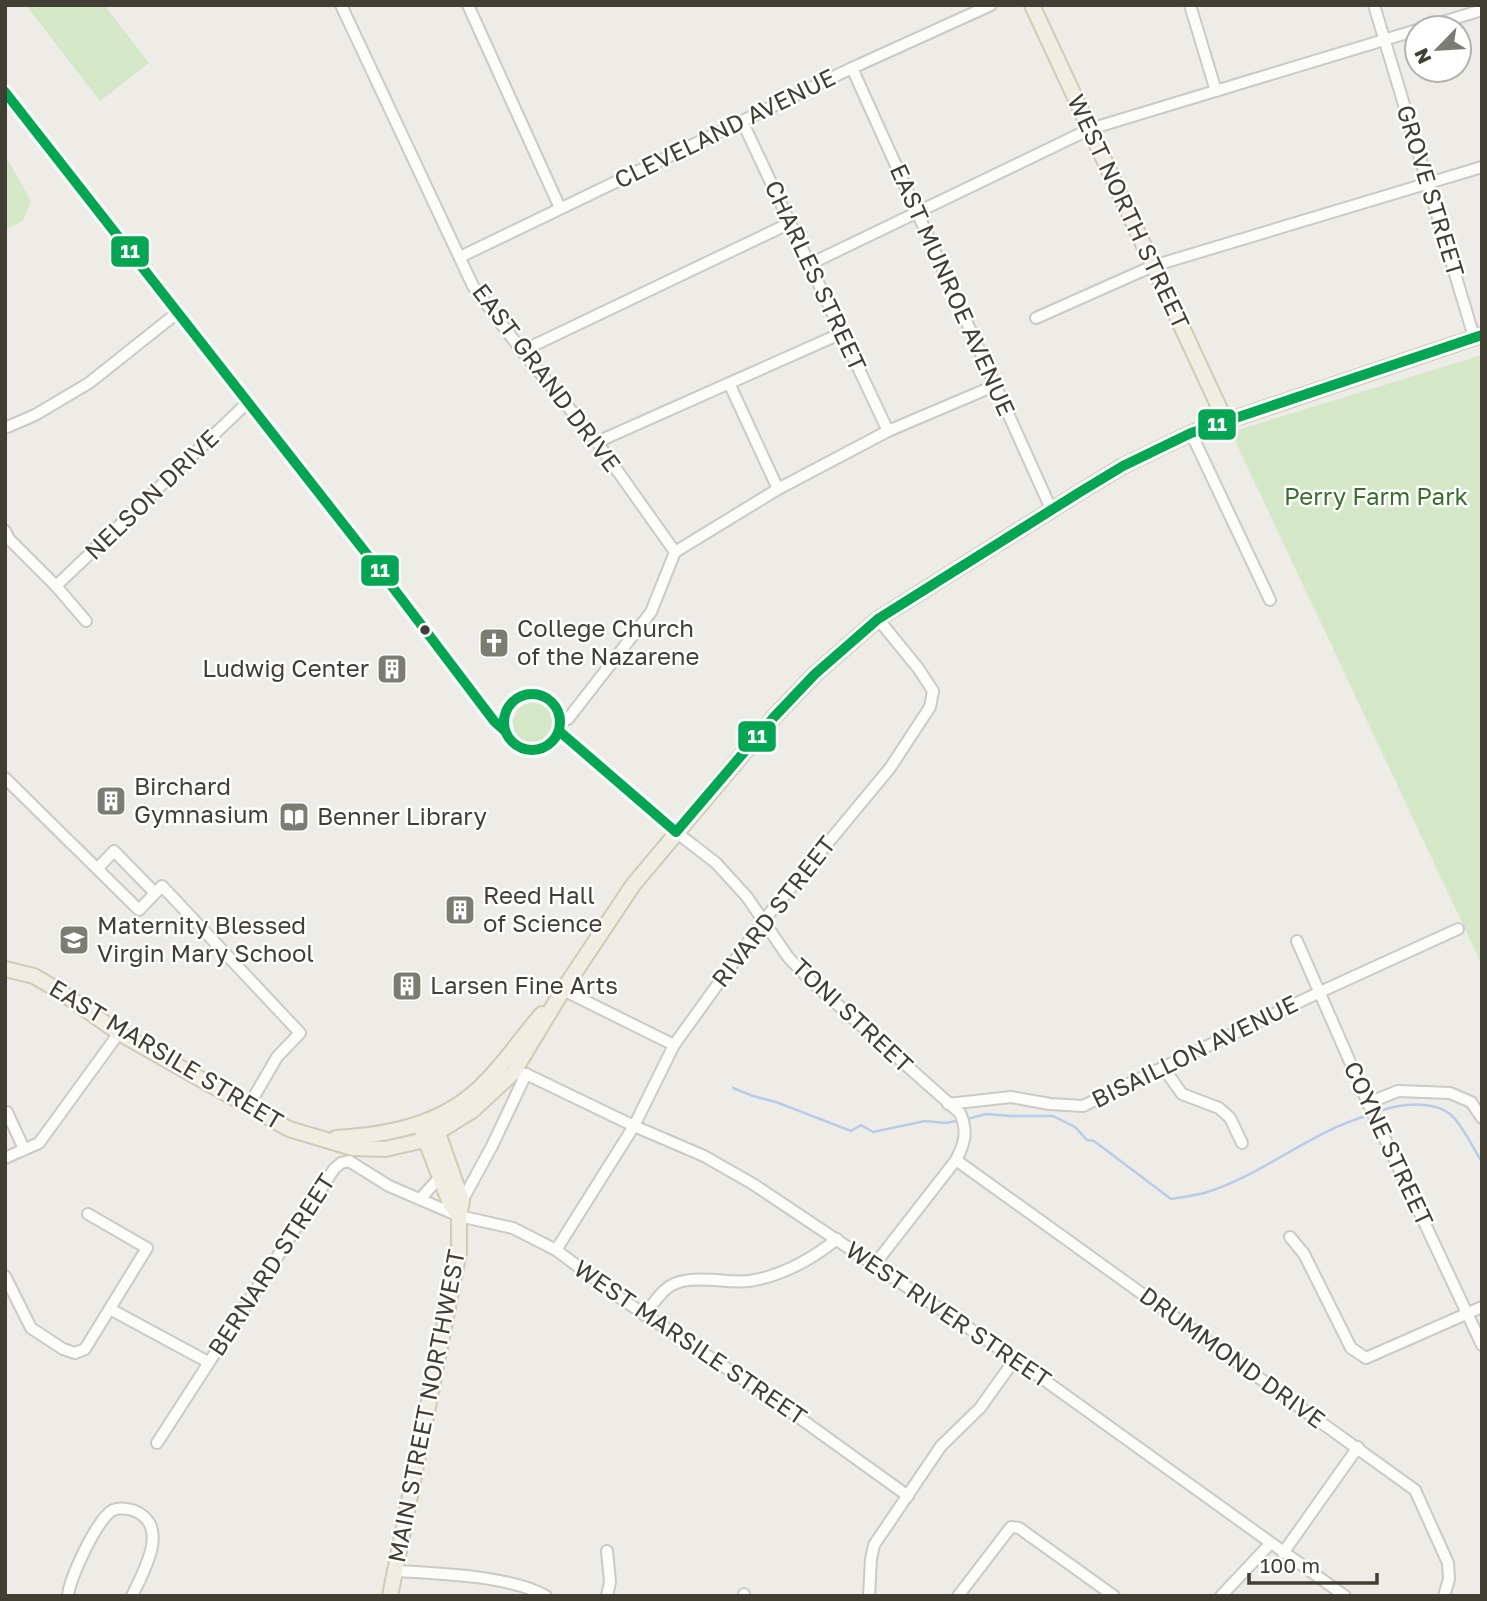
<svg xmlns="http://www.w3.org/2000/svg" width="1487" height="1601" font-family="'Golos Text',sans-serif">
<style>
.green{fill:#d4e7c7}
.lines{fill:none;stroke-linecap:round;stroke-linejoin:round}
.stream{stroke:#b8ccea;stroke-width:2.5}
.minor-casing{stroke:#cbcac4;stroke-width:14}
.major-casing{stroke:#ceccb4;stroke-width:18}
.minor{stroke:#fcfcfb;stroke-width:10}
.major{stroke:#f0eee2;stroke-width:14}
.bus-1-casing{stroke:#fff;stroke-width:16}
.bus-1{stroke:#00a651;stroke-width:10}
.bus-dot{fill:#413f33;stroke:#fff;stroke-width:2.5}
.labels{text-anchor:middle;stroke-width:5;stroke-linejoin:round;paint-order:stroke}
.street-label{font-size:24px;fill:#413f33;stroke:#fff}
.park-label{font-size:24px;fill:#376f2b;stroke:#fff}
.poi-label{font-size:24px;fill:#413f33;stroke:#fff;text-anchor:start}
.line-badge{stroke:#fff;stroke-width:2.5}
.badge-label{font-size:19px;text-anchor:middle;font-weight:bold;fill:#fff}
</style>
<rect width="100%" height="100%" fill="#edece6"/>
<g class="green">
<path d="M26 5H104L149 63 100 101Z"/>
<path d="M5 155 31 201 23 221 5 229Z"/>
<path d="M1482 355V965L1231 432Z"/>
<circle cx="533" cy="723" r="20"/>
</g>
<g class="lines">
<g class="stream">
<path d="M733 1088 753 1096 776 1102 851 1131 861 1125 873 1132 925 1121 946 1123 961 1120"/>
<path d="M1377 1112C1399 1104 1438 1098 1455 1119 1466 1132 1473 1148 1482 1162"/>
<path d="M967 1119 986 1114 1011 1116H1053L1075 1127 1087 1140 1094 1141 1171 1199C1182 1197 1193 1196 1204 1193 1262 1176 1308 1133 1366 1116"/>
</g>
<g class="minor-casing">
<g id="minor">
<path d="M341 5 473 286 522 351 597 442 675 552"/>
<path d="M468 5 560 208"/>
<path d="M1190 5 1216 91"/>
<path d="M1374 5 1474 337"/>
<path d="M1423 28 1482 10"/>
<path d="M852 68 1052 511"/>
<path d="M5 92 391 585 494 721 504 730"/>
<path d="M742 121 888 431"/>
<path d="M460 257 852 68 991 5"/>
<path d="M810 264 1090 129 1417 30"/>
<path d="M1036 318 1153 266 1482 167"/>
<path d="M522 351 790 223"/>
<path d="M729 383 778 489"/>
<path d="M5 428 35 415 89 383 177 313"/>
<path d="M1191 433 1270 600"/>
<path d="M597 442 842 333"/>
<path d="M5 531 9 539 56 586 86 621"/>
<path d="M56 586 247 403"/>
<circle cx="532" cy="722" r="28"/>
<path d="M561 720 568 719 651 612 675 552 778 489 888 431 994 386"/>
<path d="M559 731 676 832 716 863 747 897 788 957 811 981 960 1113C968 1131 965 1143 956 1160L875 1264"/>
<path d="M5 778 139 910 162 886 300 1033 277 1057 248 1107"/>
<path d="M98 868 114 851 155 893"/>
<path d="M1297 941 1368 1103 1482 1345"/>
<path d="M563 990 674 1045"/>
<path d="M1163 1067 1182 1094 1219 1108 1230 1118 1242 1143"/>
<path d="M513 1073 526 1074 634 1126 704 1156 753 1184 1015 1359 1345 1596"/>
<path d="M1368 1103 1398 1091 1450 1093 1471 1102 1482 1118"/>
<path d="M948 1104 1011 1097 1050 1104 1083 1106 1320 992 1458 929"/>
<path d="M7 1112 24 1149"/>
<path d="M5 1158 39 1143 119 1033"/>
<path d="M956 1160 1415 1490 1448 1563 1449 1579 1444 1596"/>
<path d="M420 1199 439 1178"/>
<path d="M462 1201 492 1146 526 1074"/>
<path d="M1290 1237 1304 1254 1351 1348 1366 1358 1482 1307"/>
<path d="M556 1250 634 1126 674 1045 764 920 890 768 930 707 933 691 918 668 878 619"/>
<path d="M5 1276 31 1328 63 1349 75 1353 85 1349 147 1248 88 1214"/>
<path d="M110 1309 208 1362"/>
<path d="M644 1315C651 1307 657 1297 665 1290 684 1271 725 1284 749 1281 782 1276 812 1259 837 1239"/>
<path d="M157 1443 334 1169 341 1163 349 1161 389 1186 459 1216 513 1228 556 1250 623 1300 776 1401 908 1496"/>
<path d="M1283 1553 1358 1447"/>
<path d="M395 1571C436 1573 512 1576 546 1596"/>
<path d="M68 1596C69 1579 98 1517 113 1510 120 1507 133 1509 139 1513 169 1530 142 1574 132 1596"/>
<path d="M607 1596 610 1582 607 1551"/>
<path d="M744 1596V1594"/>
<path d="M869 1596 871 1559 874 1545 941 1446 980 1408 1015 1359"/>
<path d="M958 1596 1011 1527 1019 1528 1114 1596"/>
<path d="M1221 1596 1270 1544"/>
</g>
</g>
<g class="major-casing">
<g id="major">
<path d="M1032 5 1225 420"/>
<path d="M5 969 34 976 61 992 119 1033 289 1129 353 1148 385 1149 425 1140 473 1110 513 1073 563 990 633 885 774 717 815 674 878 619 1080 492 1123 466 1191 433 1482 335"/>
<path d="M422 1131 450 1203 459 1216"/>
<path d="M336 1138C386 1135 437 1126 476 1091 501 1069 520 1039 542 1014"/>
<path d="M390 1596 459 1252V1216L462 1201 433 1119"/>
</g>
</g>
<use href="#minor" class="minor"/>
<use href="#major" class="major"/>
<g class="bus-1-casing">
<g id="bus-1">
<path d="M5 92 391 585 494 721 504 730"/>
<circle cx="532" cy="722" r="28"/>
<path d="M559 731 676 832 774 717 815 674 878 619 1080 492 1123 466 1191 433 1482 335"/>
</g>
</g>
<use href="#bus-1" class="bus-1"/>
</g>
<defs>
<g id="church-square" transform="scale(1.575)"><rect x="-9" y="-9" width="18" height="18" rx="4" fill="#7d7c72" stroke="#fff"/><path d="M-1.2-6h2.4v3.5h3.3v2.4h-3.3V6h-2.4V-.1h-3.3v-2.4h3.3Z" fill="#fff"/></g>
<g id="building-square" transform="scale(1.575)"><rect x="-9" y="-9" width="18" height="18" rx="4" fill="#7d7c72" stroke="#fff"/><path d="M-4-6H4V6H1V3H-1V6H-4ZM-2.5-4.3h1.7v1.8h-1.7ZM.8-4.3h1.7v1.8H.8ZM-2.5-1h1.7V.8h-1.7ZM.8-1h1.7V.8H.8Z" fill="#fff"/></g>
<g id="library-square" transform="scale(1.575)"><rect x="-9" y="-9" width="18" height="18" rx="4" fill="#7d7c72" stroke="#fff"/><path d="M-6-4Q-3-5.5-.7-3.5V5Q-3 3-6 4ZM6-4Q3-5.5 .7-3.5V5Q3 3 6 4Z" fill="#fff"/></g>
<g id="school-square" transform="scale(1.575)"><rect x="-9" y="-9" width="18" height="18" rx="4" fill="#7d7c72" stroke="#fff"/><path d="M0-5L7-2L0 1L-7-2ZM-4 1L0 2.5L4 1V4Q0 6-4 4Z" fill="#fff"/></g>
</defs>
<g fill-rule="evenodd">
<use href="#church-square" x="494" y="643"/>
<use href="#building-square" x="392" y="669"/>
<use href="#building-square" x="111" y="801"/>
<use href="#library-square" x="294" y="817"/>
<use href="#building-square" x="460" y="910"/>
<use href="#school-square" x="74" y="940"/>
<use href="#building-square" x="407" y="986"/>
</g>
<circle class="bus-dot" cx="425" cy="630" r="6"/>
<g class="labels">
<g class="street-label">
<text transform="translate(725 129) rotate(-26)" y="8">CLEVELAND AVENUE</text>
<text transform="translate(1430 191) rotate(73)" y="8">GROVE STREET</text>
<text transform="translate(1128 212) rotate(65)" y="8">WEST NORTH STREET</text>
<text transform="translate(815 276) rotate(65)" y="8">CHARLES STREET</text>
<text transform="translate(952 290) rotate(66)" y="8">EAST MUNROE AVENUE</text>
<text transform="translate(546 378) rotate(53)" y="8">EAST GRAND DRIVE</text>
<text transform="translate(152 495) rotate(-44)" y="8">NELSON DRIVE</text>
<text transform="translate(774 912) rotate(-52)" y="8">RIVARD STREET</text>
<text transform="translate(852 1016) rotate(43)" y="8">TONI STREET</text>
<text transform="translate(1195 1052) rotate(-26)" y="8">BISAILLON AVENUE</text>
<text transform="translate(166 1055) rotate(31)" y="8">EAST MARSILE STREET</text>
<text transform="translate(1388 1144) rotate(65)" y="8">COYNE STREET</text>
<text transform="translate(272 1265) rotate(-57)" y="8">BERNARD STREET</text>
<text transform="translate(948 1315) rotate(34)" y="8">WEST RIVER STREET</text>
<text transform="translate(690 1343) rotate(34)" y="8">WEST MARSILE STREET</text>
<text transform="translate(1232 1358) rotate(36)" y="8">DRUMMOND DRIVE</text>
<text transform="translate(427 1406) rotate(-79)" y="8">MAIN STREET NORTHWEST</text>
</g>
<g class="park-label">
<text x="1376" y="505">Perry Farm Park</text>
</g>
<g class="poi-label">
<text x="517" y="637">College Church<tspan x="517" dy="28">of the Nazarene</tspan></text>
<text x="369" y="677" text-anchor="end">Ludwig Center</text>
<text x="134" y="795">Birchard<tspan x="134" dy="28">Gymnasium</tspan></text>
<text x="317" y="825">Benner Library</text>
<text x="483" y="904">Reed Hall<tspan x="483" dy="28">of Science</tspan></text>
<text x="97" y="934">Maternity Blessed<tspan x="97" dy="28">Virgin Mary School</tspan></text>
<text x="430" y="994">Larsen Fine Arts</text>
</g>
</g>
<g class="line-badge">
<rect x="110" y="235" width="40" height="33" rx="7" fill="#00a651"/>
<rect x="1197" y="408" width="40" height="33" rx="7" fill="#00a651"/>
<rect x="360" y="554" width="40" height="33" rx="7" fill="#00a651"/>
<rect x="737" y="720" width="40" height="33" rx="7" fill="#00a651"/>
</g>
<g class="badge-label">
<text x="130" y="258">11</text>
<text x="1217" y="431">11</text>
<text x="380" y="577">11</text>
<text x="757" y="743">11</text>
</g>
<rect width="1487" height="1601" fill="none" stroke="#413f33" stroke-width="14"/>
<g transform="translate(1438 49) rotate(245)"><circle r="33" fill="#ffffff" stroke="#b3b2ad" stroke-width="2"/>
<path d="M0-5L12 26L0 18L-12 26Z" fill="#7d7c72"/>
<text y="-10" font-size="19" font-weight="bold" text-anchor="middle" fill="#413f33">N</text>
</g>
<path d="M1249 1573v10h128v-10" fill="none" stroke="#413f33" stroke-width="3.5"/>
<text x="1260" y="1573" font-size="21" fill="#413f33" stroke="#ffffff" stroke-width="5" paint-order="stroke">100 m</text>
</svg>
